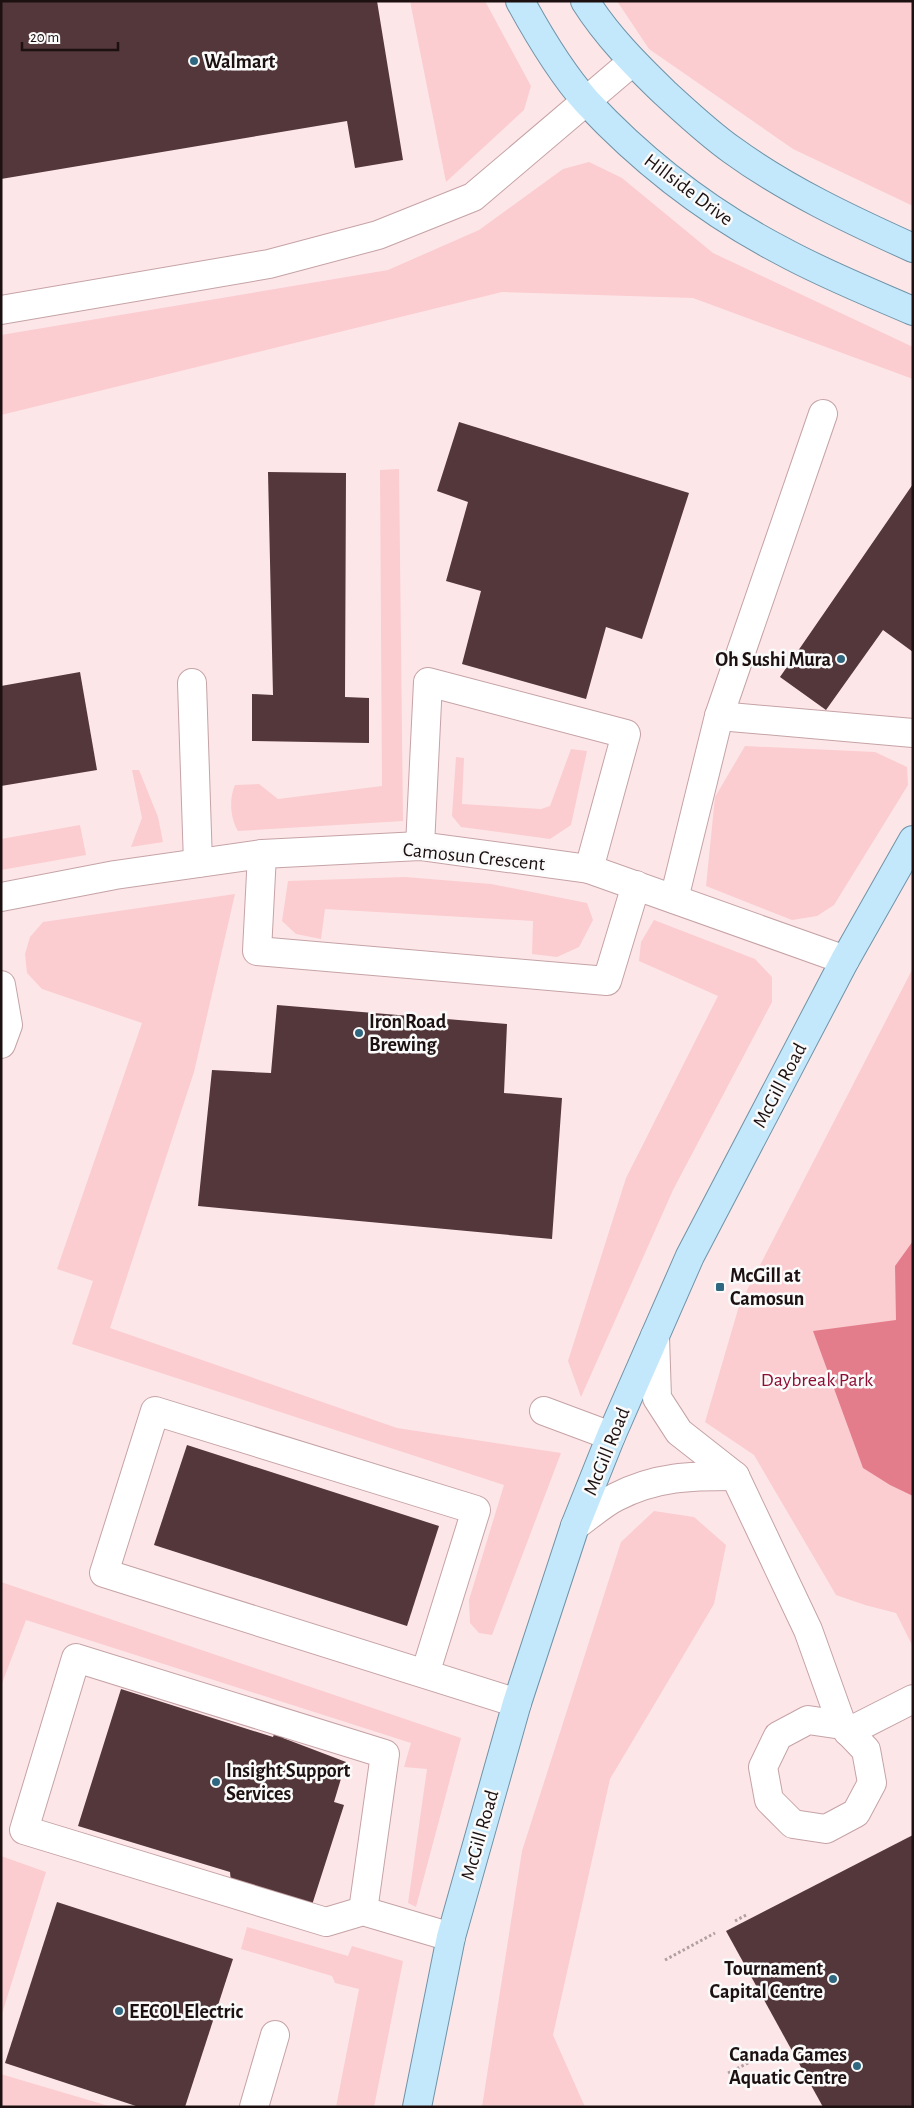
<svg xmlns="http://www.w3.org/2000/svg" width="914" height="2108" font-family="'Alegreya Sans',sans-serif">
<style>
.green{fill:#fbcdd0}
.water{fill:#e47d8b}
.building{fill:#53373a}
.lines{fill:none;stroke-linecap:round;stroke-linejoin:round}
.minor-casing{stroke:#c5a3a6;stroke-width:30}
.major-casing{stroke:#6f93a7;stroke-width:30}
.path{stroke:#b29fa1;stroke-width:3;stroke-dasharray:2.5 2.5;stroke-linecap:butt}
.minor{stroke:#fff;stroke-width:28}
.major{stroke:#c3e8fb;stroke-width:28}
.poi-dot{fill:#2f6781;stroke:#fafafa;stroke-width:2}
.labels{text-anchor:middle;stroke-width:5;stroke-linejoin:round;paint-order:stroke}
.poi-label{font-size:20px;font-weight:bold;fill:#1c1011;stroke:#fafafa;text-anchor:start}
.street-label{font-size:20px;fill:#1c1011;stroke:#fafafa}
.park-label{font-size:20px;fill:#8c0e33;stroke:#fafafa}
</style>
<rect width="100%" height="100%" fill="#fde6e8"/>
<g class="green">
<path d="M410 1H485L531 86 524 110 446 182Z"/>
<path d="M617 1H913V206L793 149 649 49Z"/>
<path d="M589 162 622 178 713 253 913 347V379L693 298 502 292 1 415V335L388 270 479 230 563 169Z"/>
<path d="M399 469 403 821 238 831C230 818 229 798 235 785L259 784 278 799 382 786 380 470Z"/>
<path d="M745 746 875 752 907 767 908 785 834 905 817 916 792 920 706 886 715 797Z"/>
<path d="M571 749 587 751 571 825 550 839 461 827 452 816 456 757 464 758 462 804 541 809 550 806Z"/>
<path d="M132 770H139L158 817 163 842 131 847 142 818Z"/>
<path d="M80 825 86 855 1 870V839Z"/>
<path d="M405 877 491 884 587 903 593 920 579 947 557 957 532 954 533 921 325 909 321 939 296 934 282 921 288 881Z"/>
<path d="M235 894 194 1072 110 1328 397 1428 561 1453 492 1635 479 1633 470 1623 469 1600 504 1485 72 1344 93 1281 57 1269 142 1023 42 989 27 973 25 954 30 937 43 922Z"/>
<path d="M654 920 755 959 772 977V1002L673 1190 581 1397 568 1361 626 1178 718 996 639 961 641 942Z"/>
<path d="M913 968V1645H912L896 1613 865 1605 836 1595 754 1455 705 1422 739 1306Z"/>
<path d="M654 1511 694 1517 726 1545 714 1604 610 1779 553 2035 585 2107H482L522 1851 621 1542Z"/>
<path d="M1 1582 461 1738 416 1907 408 1903 427 1769 404 1767 411 1743 26 1620 1 1686Z"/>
<path d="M1 1856 46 1872 1 2017Z"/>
<path d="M247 1927 348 1956 352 1946 403 1961 374 2107H336L359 1989 335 1983 332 1976 241 1949Z"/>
<path d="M1 2074 4 2075 112 2107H1Z"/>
</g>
<path class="water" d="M913 1241V1496L890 1485 863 1468 813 1331 896 1320 895 1266Z"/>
<g class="building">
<path d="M1 1H377L403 160 355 168 347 121 1 179Z"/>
<path d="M459 422 689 493 642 639 606 627 586 699 462 664 481 591 446 581 468 502 437 491Z"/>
<path d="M268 472 346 473 345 697 369 698V743L252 741V694L273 695Z"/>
<path d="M913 484V652L883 630 826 710 780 677Z"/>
<path d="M80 672 97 770 1 786V686Z"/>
<path d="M277 1005 507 1024 504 1093 562 1098 552 1239 198 1206 212 1070 271 1073Z"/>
<path d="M187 1445 439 1526 407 1626 154 1545Z"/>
<path d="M121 1689 273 1737 276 1729 284 1732 283 1738 346 1762 334 1802 344 1805 312 1905 231 1882 230 1872 78 1826Z"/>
<path d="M913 1835V2107H823L726 1931Z"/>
<path d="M57 1902 233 1959 185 2107H139L5 2063Z"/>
</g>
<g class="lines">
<g class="minor-casing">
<g id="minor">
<path d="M1 310 269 264 378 235 473 197 632 62"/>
<path d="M192 683 198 863"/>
<path d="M719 716 913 733"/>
<path d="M420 846 428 682 626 734 589 869"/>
<path d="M262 854 257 951 607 981 636 885"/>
<path d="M1 897 115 875 262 854 420 846 589 869 845 960"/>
<path d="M674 899 719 716 823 414"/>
<path d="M1 985 8 1025 1 1044"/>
<path d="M655 1336 657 1398 679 1432 735 1476 808 1630 842 1725 866 1750 872 1783 856 1813 826 1829 793 1824 769 1800 763 1767 778 1736 808 1720 842 1725"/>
<path d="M544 1411 611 1436"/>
<path d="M575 1526C588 1517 602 1504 616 1497 657 1476 691 1476 735 1476"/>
<path d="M425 1674 476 1510 155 1411 104 1573 517 1703"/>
<path d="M848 1732 913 1699"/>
<path d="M363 1911 326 1922 24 1830 76 1658 385 1754 363 1911 451 1937"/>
<path d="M254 2107 275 2035"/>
</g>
</g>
<g class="major-casing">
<g id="major">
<path d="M520 1C538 34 562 74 587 102 643 162 709 213 782 251 824 274 869 292 913 311"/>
<path d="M585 1C607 36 636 65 665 93 687 113 708 133 732 150 787 190 851 220 913 248"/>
<path d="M417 2107 451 1937 517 1703 575 1526 611 1436 690 1256 845 960 913 840"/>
</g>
</g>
<g class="path">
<path d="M735 1921 748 1914"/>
<path d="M665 1960 715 1933"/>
<path d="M728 2073 776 2049"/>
</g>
<use href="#minor" class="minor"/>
<use href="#major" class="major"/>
</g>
<g class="poi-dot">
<circle cx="194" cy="61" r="5"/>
<circle cx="841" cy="659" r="5"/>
<circle cx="359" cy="1033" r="5"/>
<rect x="715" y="1282" width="10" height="10" rx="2.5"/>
<circle cx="216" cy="1782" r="5"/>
<circle cx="833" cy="1979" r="5"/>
<circle cx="119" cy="2011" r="5"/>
<circle cx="857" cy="2066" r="5"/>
</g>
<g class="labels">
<g class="poi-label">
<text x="204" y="68">Walmart</text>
<text x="831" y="666" text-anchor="end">Oh Sushi Mura</text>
<text x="369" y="1028">Iron Road<tspan x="369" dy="23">Brewing</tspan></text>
<text x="730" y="1282">McGill at<tspan x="730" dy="23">Camosun</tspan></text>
<text x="226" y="1777">Insight Support<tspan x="226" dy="23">Services</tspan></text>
<text x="823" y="1975" text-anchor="end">Tournament<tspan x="823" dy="23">Capital Centre</tspan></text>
<text x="129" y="2018">EECOL Electric</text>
<text x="847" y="2061" text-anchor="end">Canada Games<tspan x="847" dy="23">Aquatic Centre</tspan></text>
</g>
<g class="street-label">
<text transform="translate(689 189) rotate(37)" y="7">Hillside Drive</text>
<text transform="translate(474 856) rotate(6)" y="7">Camosun Crescent</text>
<text transform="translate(779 1085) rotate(-62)" y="7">McGill Road</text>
<text transform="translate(606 1451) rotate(-68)" y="7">McGill Road</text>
<text transform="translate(479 1835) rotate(-74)" y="7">McGill Road</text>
</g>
<g class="park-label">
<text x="817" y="1386">Daybreak Park</text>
</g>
</g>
<rect width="914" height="2108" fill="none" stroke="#1c1011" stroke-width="5"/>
<path d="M22 42v8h96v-8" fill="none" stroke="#1c1011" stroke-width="2.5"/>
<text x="30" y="42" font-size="15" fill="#1c1011" stroke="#fafafa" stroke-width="4" paint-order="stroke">20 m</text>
</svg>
